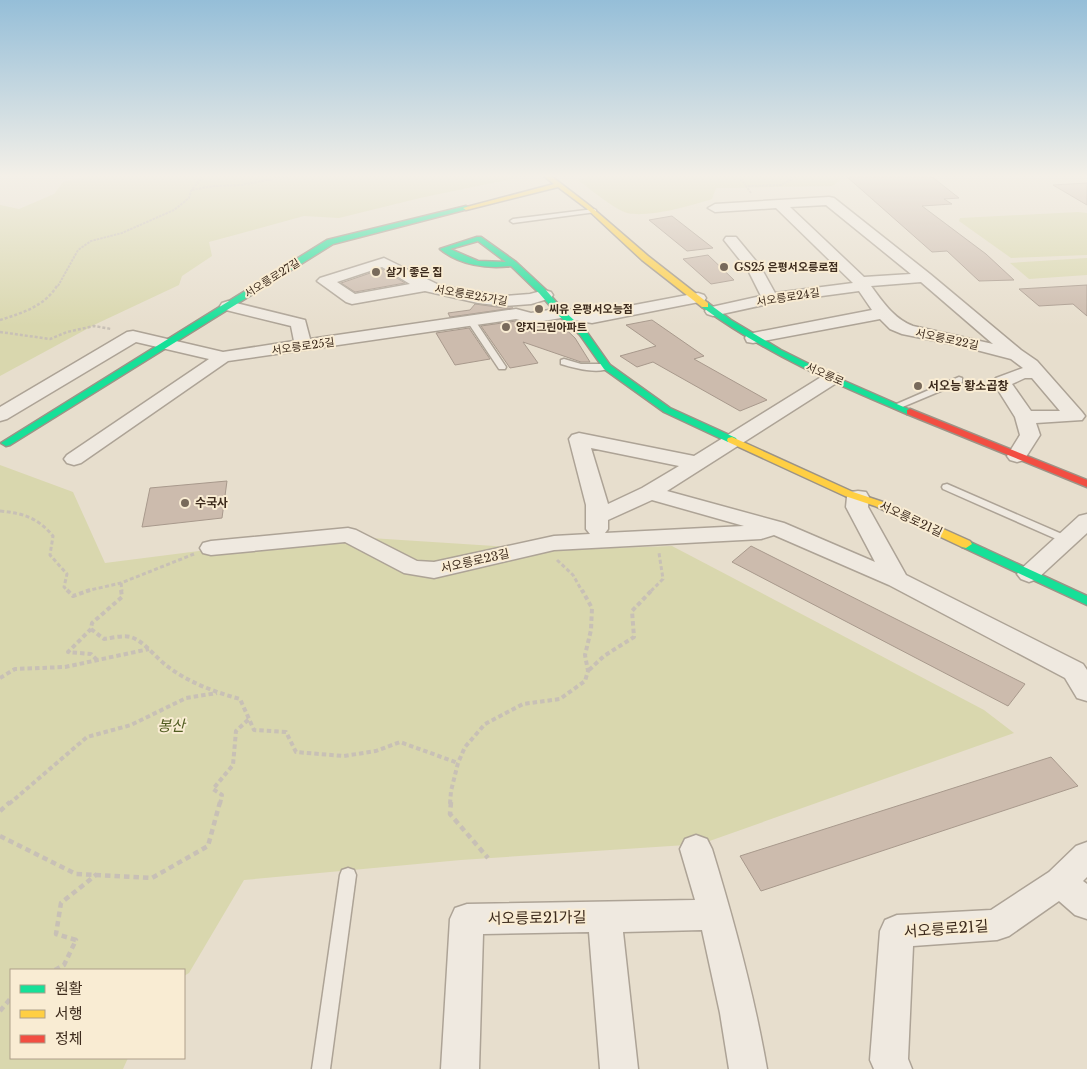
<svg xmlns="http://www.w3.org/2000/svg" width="1087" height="1069" font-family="'Libre Baskerville','Noto Sans KR',serif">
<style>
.green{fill:#d9d7ae}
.building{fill:#ccbbad;stroke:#a8998c}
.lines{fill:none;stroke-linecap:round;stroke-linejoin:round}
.lane-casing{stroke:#ada396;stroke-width:3}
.street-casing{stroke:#ada396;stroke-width:3}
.fast-casing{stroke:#9c9386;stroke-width:3}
.slow-casing{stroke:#9c9386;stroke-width:3}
.jam-casing{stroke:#9c9386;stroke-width:3}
.path-far4{stroke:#c8c0b6;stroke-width:2;stroke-dasharray:2.5 1;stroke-linecap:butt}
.path-far3{stroke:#c8c0b6;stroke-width:2.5;stroke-dasharray:3 2;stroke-linecap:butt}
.path-far2{stroke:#c8c0b6;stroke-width:3;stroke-dasharray:4 2.5;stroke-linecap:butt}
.path-far1{stroke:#c8c0b6;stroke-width:4;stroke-dasharray:4.5 3;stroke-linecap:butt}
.path{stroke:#c8c0b6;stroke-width:4.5;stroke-dasharray:5.5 4;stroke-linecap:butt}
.lane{fill:#efe9e0;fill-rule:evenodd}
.street{fill:#efe9e0;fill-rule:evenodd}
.fast{fill:#16e098;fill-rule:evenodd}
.slow{fill:#ffcf43;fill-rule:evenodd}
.jam{fill:#f24e42;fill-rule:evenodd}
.poi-dot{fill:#786a5b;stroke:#f9ecd3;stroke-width:2}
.labels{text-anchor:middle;stroke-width:4;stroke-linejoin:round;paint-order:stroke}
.far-poi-label{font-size:11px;font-weight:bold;fill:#3d2b1d;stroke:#f9ecd3;text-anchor:start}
.far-street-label{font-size:11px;fill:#3d2b1d;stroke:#f9ecd3}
.poi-label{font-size:12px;font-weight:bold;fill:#3d2b1d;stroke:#f9ecd3;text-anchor:start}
.street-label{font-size:12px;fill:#3d2b1d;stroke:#f9ecd3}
.near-park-label{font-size:15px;font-style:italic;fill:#505c21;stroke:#f9ecd3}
.near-street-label{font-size:15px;fill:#3d2b1d;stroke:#f9ecd3}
</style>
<rect width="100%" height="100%" fill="#e7decd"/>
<g class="green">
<path d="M88 176H520L521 177 420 198 339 218 304 216 209 242 212 256 182 276 179 285 96 324 0 376V205L19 209 54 194 63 182Z"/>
<path d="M589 176H844L833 186 716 188 712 199C691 206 647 218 627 213 614 209 589 188 578 180Z"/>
<path d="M1078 212 1087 213V255L1011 258 959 221 960 218Z"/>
<path d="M1087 258V275L1029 279 1010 263Z"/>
<path d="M0 465 73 492 105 563 324 535 556 550 672 546 984 710 1014 733 701 844 461 860 244 880 189 973 184 976V970H11V1058H128L123 1069H0Z"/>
</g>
<g class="building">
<path d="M846 176H931L959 198 944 199 952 204 922 206 986 254 1014 280 979 281 947 251 932 252Z"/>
<path d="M1087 183V205L1053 185Z"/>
<path d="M672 216 713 248 687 251 649 220Z"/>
<path d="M708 255 734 280 711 284 683 259Z"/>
<path d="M382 269 405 283 355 292 341 283Z"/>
<path d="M1087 285V316L1073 304 1039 306 1019 289Z"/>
<path d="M475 304 504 308H513L450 317 448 313 470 310Z"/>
<path d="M652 320 704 356 694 359 767 400 740 411 653 362 637 367 620 356 656 346 626 325Z"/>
<path d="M516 321 531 325 557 321 575 338 590 362H581L523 342 538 363 510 368 481 326Z"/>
<path d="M469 328 490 359 455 365 436 333Z"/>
<path d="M227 481 222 518 142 527 150 488Z"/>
<path d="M751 546 1025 684 1008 706 732 562Z"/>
<path d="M1051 757 1078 786 761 891 740 856Z"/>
</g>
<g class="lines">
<g class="lane-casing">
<g id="lane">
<path d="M594 209 596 210V212L513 223 510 221 513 219Z"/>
<path d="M468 319H474L506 367 505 369H499L467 321Z"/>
<path d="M564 359 581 364H607L611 367C600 375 574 368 561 364V360Z"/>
<path d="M959 377 962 378V382L900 408H894L892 406Z"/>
<path d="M947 484 1071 538 1073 540 1067 544 1063 542 943 489 942 487 943 485Z"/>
<path d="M348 868 354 870 356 875 330 1069H312L340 875 342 870Z"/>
</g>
</g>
<g class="street-casing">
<g id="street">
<path d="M829 197 834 198 930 274 1021 350 1037 361 1082 412 1085 416 1082 420 1036 423 1040 435 1024 460 1017 462 1010 460 1007 456 1020 435 1015 417 993 382 996 378 1023 368 1011 359 961 346 902 334 890 329 880 319 753 343 747 342 745 338 747 334 753 333 872 310 859 291 777 302 713 316 707 314 705 311 707 308 761 296 748 270 724 240 726 237H736L760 266 775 293 853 283 776 208 715 212 708 208 715 204ZM826 205 911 274 864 277 790 207ZM921 282 993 344 913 326C893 318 883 302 871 286ZM1025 378H1032L1060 411H1031L1012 384Z"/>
<path d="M384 258 441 286 504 296 530 294 545 290 551 292 553 295 551 298 531 304 504 306 478 303 425 291 352 304 346 302 317 281 320 278ZM382 267 410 284 355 294 337 282Z"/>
<path d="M698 293 704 295 706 298 704 301 592 323 561 318 531 323 516 319 228 361 81 463 74 465 67 463 64 459 67 455 209 359 136 342 7 419 0 421V407L127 332 133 331 223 352 294 341 291 326 222 309 220 306 222 303 228 301 305 320 310 339 516 309 531 313 561 308 592 313Z"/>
<path d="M832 373 838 374 841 378 838 382 667 491 784 523 875 562 846 507 847 497 850 492 858 491 866 492 869 497 868 507 906 575 1083 664 1087 670V701L1077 698 1065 678 889 585 774 535 761 539 554 550 434 578 404 573 345 542 211 555 203 553 200 548 203 543 211 541 348 528 356 530 417 561 434 562 554 536 590 534 586 529V505L569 439 572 435 579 433 694 456 826 374ZM591 448 679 466 642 488 608 504ZM652 500 744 526 605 533 608 529V520Z"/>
<path d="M1087 514V533L1037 579 1029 582 1021 579 1017 574 1021 569 1079 516Z"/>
<path d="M696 835 707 839 712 849C734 921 754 994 767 1069H729L720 1013 702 930 623 932 638 1069H600L589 932 483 934 479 1069H441L450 919 455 908 467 904 695 900 680 849 685 839Z"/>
<path d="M1087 842V877L1083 881 1087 884V919L1075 915 1059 901 1009 936 997 940 913 946 908 1059 912 1069H874L870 1060 880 931 885 920 897 915 991 910 1049 872 1076 846Z"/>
</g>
</g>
<g class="fast-casing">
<g id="fast">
<path d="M466 206 469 208 468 209 333 244 10 445 6 446 1 443 327 240Z"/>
<path d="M477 237H481L516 262 545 289 564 311 586 331 610 365 670 408 736 438 737 440 736 442H728L664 412 604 369 580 335 558 315 539 293 511 266C487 269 459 265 440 249ZM478 241 506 262 478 261 450 249Z"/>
<path d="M702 303H708L731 320 781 350 833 376 915 412 913 414H907C835 384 765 353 702 307Z"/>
<path d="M966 540 1087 596V605L962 547 960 544 962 541Z"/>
</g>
</g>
<g class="slow-casing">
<g id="slow">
<path d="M544 176H551L590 206 648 256 708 303V307H702L642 260 586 208 558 187 466 210 463 208 554 184Z"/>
<path d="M732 437 853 492 883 502 970 541 972 544 966 548 962 547 875 506 845 496 728 442 727 440 728 438Z"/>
</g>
</g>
<g class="jam-casing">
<path id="jam" d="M910 409 1087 480V487L907 414V410Z"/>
</g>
<g class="path-far4">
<path d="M325 176H341"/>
<path d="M738 176 746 186"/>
<path d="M192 190 213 186 242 185 289 176"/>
<path d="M751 193 746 186 782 185 796 176"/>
<path d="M58 286 78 250 91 241 122 233 174 210 189 198 191 191 203 176"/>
</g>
<g class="path-far3">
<path d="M0 320C22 313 46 306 58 284"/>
<path d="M0 332 50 339 67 332 94 326 111 329"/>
</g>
<g class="path-far2">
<path d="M0 511C23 513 38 518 53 536L50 555 67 574 64 587 68 591"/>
<path d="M557 560 573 575 582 591"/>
<path d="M121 583 122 591"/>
<path d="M86 591 121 583 194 554"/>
<path d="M651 591 663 579 659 553"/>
</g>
<g class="path-far1">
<path d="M67 590 73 596 90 590"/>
<path d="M91 629 104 639C112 638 122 635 131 637 145 642 155 657 167 666 188 682 214 692 240 699L254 730 286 732 296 752 344 756 376 751 400 742 458 763"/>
<path d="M97 660 91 654 68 652 91 629 92 623 122 597 121 590"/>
<path d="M589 670 604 656 634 637 632 611 652 590"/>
<path d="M0 678 15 669 65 667 149 649"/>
<path d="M9 804 87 737 131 725 186 698 217 693"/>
<path d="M220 804 222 795 213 789 233 765 236 731 249 719"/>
<path d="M450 804 451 791 458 763 465 747 485 724 523 704 560 699 585 681 588 671 585 655 591 630 592 608 582 590"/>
</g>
<g class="path">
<path d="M451 802 450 814 488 858"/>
<path d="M0 811 10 802"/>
<path d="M0 836 76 874 152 878 208 846 220 802"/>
<path d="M55 970 64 965 76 940 56 934 61 903 97 874"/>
<path d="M0 1011 11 998"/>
</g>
<use href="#lane" class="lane"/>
<use href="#street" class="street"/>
<use href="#fast" class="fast"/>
<use href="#slow" class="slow"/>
<use href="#jam" class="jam"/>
</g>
<linearGradient id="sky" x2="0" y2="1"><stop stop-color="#95bed8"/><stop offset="0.54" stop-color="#f4f0e8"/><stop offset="1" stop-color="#f4f0e8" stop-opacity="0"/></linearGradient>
<rect width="1087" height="326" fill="url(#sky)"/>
<g class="poi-dot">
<circle cx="724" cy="267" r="5"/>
<circle cx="376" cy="272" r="5"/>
<circle cx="539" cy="309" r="5"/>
<circle cx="506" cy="327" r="5"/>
<circle cx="918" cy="386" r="5"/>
<circle cx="185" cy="503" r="5"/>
</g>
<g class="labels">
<g class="far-poi-label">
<text x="734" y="271">GS25 은평서오릉로점</text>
<text x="386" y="276">살기 좋은 집</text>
<text x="549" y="313">씨유 은평서오능점</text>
<text x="516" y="331">양지그린아파트</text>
</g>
<g class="far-street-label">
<text transform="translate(272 278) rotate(-32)" y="4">서오릉로27길</text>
<text transform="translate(471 295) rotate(10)" y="4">서오릉로25가길</text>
<text transform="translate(788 297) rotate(-9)" y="4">서오릉로24길</text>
<text transform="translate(947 339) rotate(12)" y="4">서오릉로22길</text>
<text transform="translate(303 346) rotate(-8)" y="4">서오릉로25길</text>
<text transform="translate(825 374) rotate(24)" y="4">서오릉로</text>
</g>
<g class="poi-label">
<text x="928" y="390">서오능 황소곱창</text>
<text x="195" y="507">수국사</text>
</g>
<g class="street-label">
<text transform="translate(911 519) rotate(25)" y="4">서오릉로21길</text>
<text transform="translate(475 561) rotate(-13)" y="4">서오릉로23길</text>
</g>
<g class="near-park-label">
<text x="171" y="731">봉산</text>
</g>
<g class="near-street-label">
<text transform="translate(537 918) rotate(-1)" y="5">서오릉로21가길</text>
<text transform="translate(946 929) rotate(-4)" y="5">서오릉로21길</text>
</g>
</g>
<rect x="10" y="969" width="175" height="90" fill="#f9ecd3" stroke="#ae9f8a"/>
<rect x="20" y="985" width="25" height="8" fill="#16e098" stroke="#ae9f8a"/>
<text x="55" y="994" font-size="15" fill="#3d2b1d">원활</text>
<rect x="20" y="1010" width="25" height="8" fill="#ffcf43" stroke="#ae9f8a"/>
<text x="55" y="1019" font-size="15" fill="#3d2b1d">서행</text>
<rect x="20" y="1035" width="25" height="8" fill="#f24e42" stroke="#ae9f8a"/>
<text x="55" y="1044" font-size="15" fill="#3d2b1d">정체</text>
</svg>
